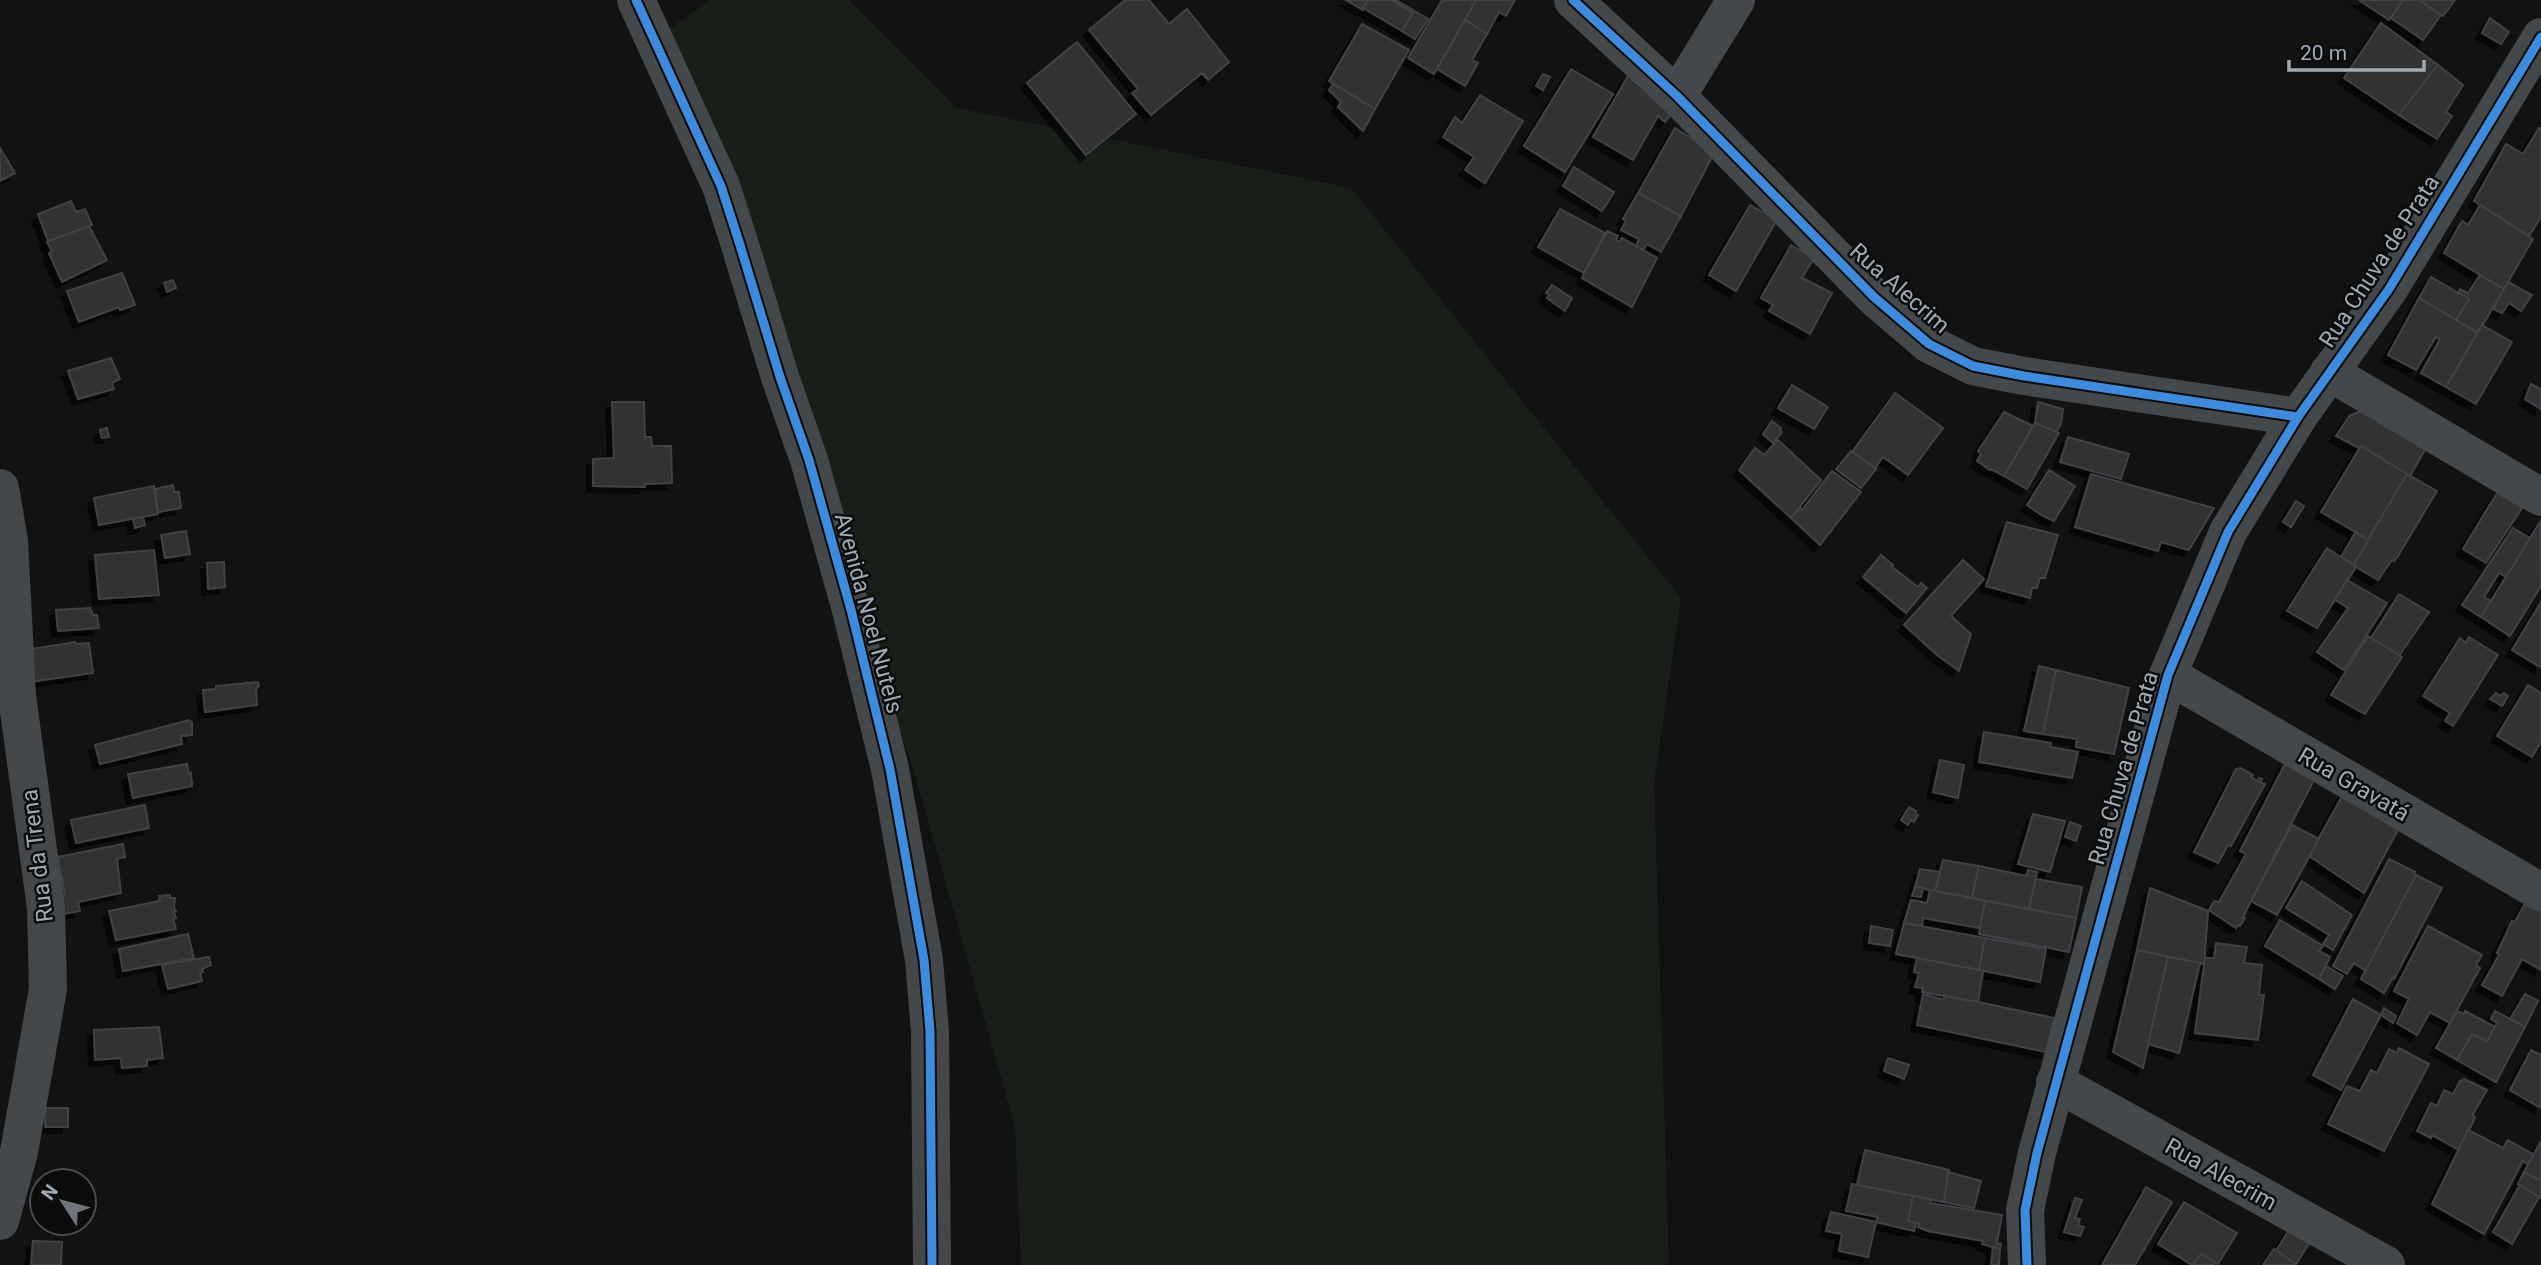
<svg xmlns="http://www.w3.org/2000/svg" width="2541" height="1265" font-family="Roboto,sans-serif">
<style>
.green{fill:#181f18}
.building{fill:#313133;stroke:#404246;stroke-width:2;filter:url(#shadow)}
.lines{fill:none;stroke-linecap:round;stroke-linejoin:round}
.minor{stroke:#45484b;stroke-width:38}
.tertiary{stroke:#45484b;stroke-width:38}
.cycleway-casing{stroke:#0c0c0d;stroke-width:13}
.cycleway{stroke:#408adc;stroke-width:9}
.labels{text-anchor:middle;stroke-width:5;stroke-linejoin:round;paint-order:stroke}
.street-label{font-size:23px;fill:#a0aab5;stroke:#0c0c0d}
</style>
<defs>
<filter id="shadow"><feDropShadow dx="-6" dy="6" stdDeviation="0" flood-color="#0009"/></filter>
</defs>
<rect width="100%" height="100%" fill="#121212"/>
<path class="green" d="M711 0H849L957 108 1351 188 1681 598 1654 783 1669 1265H1021L1015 1127 915 775 670 28Z"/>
<g class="building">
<path d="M1125 0H1149L1169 24 1187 9 1229 62 1208 80 1202 73 1151 115 1132 93 1138 89 1089 30Z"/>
<path d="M1346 0H1368L1363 10Z"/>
<path d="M1368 0H1392L1413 13 1402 31 1363 8Z"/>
<path d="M1392 0H1396L1428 19 1415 39 1402 31 1413 13Z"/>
<path d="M1442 0H1476L1434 74 1408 58Z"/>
<path d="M1476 0H1515L1506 16 1499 12 1487 34 1465 20Z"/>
<path d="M2359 0H2403L2389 20Z"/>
<path d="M2403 0H2419L2441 15 2423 40 2391 18Z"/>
<path d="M2419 0H2455L2443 16Z"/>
<path d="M2490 18 2509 32 2501 44 2482 33Z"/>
<path d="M1465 20 1487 34 1472 60 1478 63 1465 86 1437 69Z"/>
<path d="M2381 23 2438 65 2399 115 2344 78Z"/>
<path d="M1362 24 1409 50 1375 109 1329 81Z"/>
<path d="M1077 42 1136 114 1086 155 1027 83Z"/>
<path d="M2438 65 2463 85 2446 112 2452 116 2437 139 2399 115Z"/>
<path d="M1571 69 1613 94 1565 172 1524 146Z"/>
<path d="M1543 74 1550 77 1543 90 1536 86Z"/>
<path d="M1628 76 1673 112 1665 122 1658 116 1633 160 1593 137Z"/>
<path d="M1333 84 1375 109 1363 131 1338 107 1341 102 1329 90Z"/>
<path d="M1480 95 1523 121 1485 183 1465 170 1474 157 1443 137 1455 117 1462 123Z"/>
<path d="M1675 128 1714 153 1681 216 1638 193Z"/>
<path d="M2539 128 2541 129V217L2529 236 2474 201 2506 144 2523 154Z"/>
<path d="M0 148 15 173 0 181Z"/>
<path d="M1574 167 1614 192 1602 211 1563 186Z"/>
<path d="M1638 193 1681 216 1661 252 1647 244 1643 250 1636 246 1639 239 1621 230 1626 221 1623 219Z"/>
<path d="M71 201 76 212 85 209 92 225 48 241 38 214Z"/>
<path d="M1750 205 1777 220 1736 291 1709 275Z"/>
<path d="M2480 205 2533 239 2504 289 2444 253 2462 221 2468 225Z"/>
<path d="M1560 209 1605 233 1584 273 1538 247Z"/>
<path d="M89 226 107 260 62 282 49 253 52 251 47 242Z"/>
<path d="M1607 231 1618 236 1616 240 1619 242 1622 238 1657 258 1632 307 1582 278Z"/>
<path d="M1791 245 1814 258 1802 278 1832 293 1810 334 1769 311 1773 305 1761 298Z"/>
<path d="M122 273 135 305 120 310 119 307 79 322 67 291Z"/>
<path d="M2480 275 2504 289 2478 333 2456 320 2469 299 2458 293 2460 289 2468 293Z"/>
<path d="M2431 277 2469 299 2456 320 2419 298Z"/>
<path d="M173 280 176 288 167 292 164 283Z"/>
<path d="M2508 282 2532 295 2521 311 2509 303 2502 313 2493 309Z"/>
<path d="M1552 285 1572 298 1565 311 1547 298 1549 295 1546 293Z"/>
<path d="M2419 298 2478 333 2446 387 2421 373 2440 339 2436 337 2416 370 2388 355Z"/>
<path d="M2482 325 2512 342 2476 404 2446 387Z"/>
<path d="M111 358 120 379 112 383 114 389 78 399 68 371Z"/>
<path d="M2531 384 2541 389V409L2525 399Z"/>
<path d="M1792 385 1828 407 1814 429 1778 408Z"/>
<path d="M1895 393 1943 428 1908 475 1883 457 1875 468 1852 452Z"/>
<path d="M612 402H644L645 437H651L652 446H671L672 483 645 484V487L593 486V459L614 458Z"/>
<path d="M2038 402 2063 409 2061 424 2056 432 2035 423Z"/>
<path d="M2004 412 2033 426 2004 476 1991 469 1990 470 1977 461 1981 454 1978 451Z"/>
<path d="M2359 412H2366L2426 448 2410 476 2361 446 2359 448 2336 436 2350 415Z"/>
<path d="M1772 421 1781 428 1780 430 1782 432 1773 443 1763 434Z"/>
<path d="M2035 423 2059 433 2027 489 2004 476Z"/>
<path d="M107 428 109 437 102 438 100 430Z"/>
<path d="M2068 437 2129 454 2121 479 2060 462Z"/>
<path d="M1778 440 1821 480 1791 518 1739 470 1755 448 1764 455Z"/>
<path d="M2361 446 2407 474 2369 540 2321 512Z"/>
<path d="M1851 451 1876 469 1861 488 1836 469Z"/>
<path d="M2049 470 2075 486 2054 521 2043 516 2027 505Z"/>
<path d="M1832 471 1861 492 1820 545 1791 518 1800 508 1802 510Z"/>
<path d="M2091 474 2214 508 2189 550 2161 542 2158 551 2075 527Z"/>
<path d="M2407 474 2437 491 2398 556 2394 561 2392 560 2378 580 2353 565Z"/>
<path d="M173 485 174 492H179L181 508 158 512 155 489Z"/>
<path d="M154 486 158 514 99 525 94 498Z"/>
<path d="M2497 493 2522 508 2486 563 2463 549Z"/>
<path d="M2296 501 2304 506 2291 527 2283 522Z"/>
<path d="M143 517 145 525 135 528 133 519Z"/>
<path d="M2007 522 2058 535 2045 578H2040L2037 588H2032L2030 598 1986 586Z"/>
<path d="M2540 522 2541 586 2510 636 2481 617Z"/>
<path d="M2513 528 2530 538 2506 577 2499 573 2484 597 2491 601 2481 617 2462 605Z"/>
<path d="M186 531 190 554 165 558 161 535Z"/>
<path d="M2355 533 2369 540 2353 565 2341 557Z"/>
<path d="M2327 548 2356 567 2317 628 2287 611Z"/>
<path d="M154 550 159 595 99 599 95 555Z"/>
<path d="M1881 555 1893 565 1891 566 1918 587 1921 583 1927 588 1906 613 1863 577Z"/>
<path d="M1963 560 1984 579 1951 616 1971 634 1959 671 1937 655 1904 625Z"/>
<path d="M224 562 225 587 208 589 207 563Z"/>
<path d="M2347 580 2387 603 2344 670 2317 652 2348 608 2335 600Z"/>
<path d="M2399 594 2429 612 2399 656 2371 638Z"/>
<path d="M2541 602V666L2540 667 2512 650Z"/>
<path d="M90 608 93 615H97L99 628 58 631 56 610Z"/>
<path d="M2368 636 2402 657 2365 714 2331 695Z"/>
<path d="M2469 637 2498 655 2453 726 2445 721 2450 713 2423 696 2460 638 2466 643Z"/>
<path d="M75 642 76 644 89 643 93 673 29 682 25 650Z"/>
<path d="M2039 666 2056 670 2043 734 2024 731Z"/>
<path d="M2056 670 2129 688 2114 754 2076 747 2077 739 2043 734Z"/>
<path d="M258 682 259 686 256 689 257 705 205 712 203 690 216 689V686Z"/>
<path d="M2528 685 2541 693V742L2532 757 2497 736Z"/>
<path d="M2496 693 2501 696 2504 693 2508 696 2502 706 2490 699Z"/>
<path d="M189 720 192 722V735L181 736 182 744 100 764 95 745Z"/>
<path d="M1984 732 2051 743 2050 747 2078 752 2072 778 1979 762Z"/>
<path d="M1940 760 1964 765 1958 798 1933 792Z"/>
<path d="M2286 762 2314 780 2251 901 2243 917 2245 918 2240 926 2238 925 2236 928 2209 910 2214 901 2219 902 2246 854 2240 851Z"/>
<path d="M187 764 189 774 191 773 192 786 133 798 128 774Z"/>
<path d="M2240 768 2253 775 2251 777 2257 781 2259 778 2262 779 2260 782 2265 784 2231 846 2228 845 2218 863 2194 852 2236 769Z"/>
<path d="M2345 791 2400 826 2364 893 2309 856Z"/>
<path d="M145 805 149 828 76 843 71 820Z"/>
<path d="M1909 807 1916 811 1915 814 1918 815 1914 822 1911 820 1908 825 1901 820Z"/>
<path d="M2033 814 2065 821 2050 872 2018 864Z"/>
<path d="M2070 822 2081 826 2076 841 2065 837Z"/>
<path d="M2292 825 2319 839 2277 915 2251 901Z"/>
<path d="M123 844 125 857 117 859 121 893 78 902 80 911 51 916 49 898 65 895 58 857Z"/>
<path d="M2389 859 2415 872 2414 874 2416 875 2366 971 2354 963 2347 974 2333 966Z"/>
<path d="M1943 860 1979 866 1972 898 1935 891Z"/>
<path d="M1979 866 2026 876 2028 870 2037 872 2029 909 1972 898Z"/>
<path d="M1920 869 1940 872 1935 891 1915 887Z"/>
<path d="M2416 875 2442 888 2394 979 2393 977 2384 993 2361 979Z"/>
<path d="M2036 879 2082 887 2076 918 2029 909Z"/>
<path d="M2302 881 2352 915 2333 950 2323 944 2329 935 2286 908Z"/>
<path d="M1915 887 1923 888 1921 897 1912 896Z"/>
<path d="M2150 888 2208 911 2204 964 2137 950Z"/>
<path d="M1930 890 1985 901 1980 928 1923 918 1922 926 1904 923 1911 900 1927 903Z"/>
<path d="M170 895V898H175L174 908 176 911 174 912 176 918 173 919 176 929 116 940 109 911 160 901 159 896Z"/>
<path d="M2528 898 2541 906V970L2522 959 2502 996 2482 985 2499 955 2497 953 2512 921 2515 922Z"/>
<path d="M1985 901 2076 918 2069 952 1979 934Z"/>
<path d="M2280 920 2323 946 2319 951 2330 957 2319 979 2265 946Z"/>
<path d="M1904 923 1985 938 1979 970 1896 954Z"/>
<path d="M1871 926 1893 930 1890 946 1869 943Z"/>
<path d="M2428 926 2482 955 2476 965 2480 968 2450 1023 2430 1012 2417 1035 2397 1023 2409 999 2394 991Z"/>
<path d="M188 934 194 958 123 971 119 949Z"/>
<path d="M1985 938 2046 949 2040 982 1979 970Z"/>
<path d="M2216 943 2247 947 2244 963 2262 965 2259 995H2264L2258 1040 2195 1033 2205 958H2214Z"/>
<path d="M2137 950 2168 957 2143 1068 2113 1052Z"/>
<path d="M209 957 211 965 202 969 203 972 200 973 202 981 168 989 162 965Z"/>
<path d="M2168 957 2200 963 2179 1053 2148 1044Z"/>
<path d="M1917 958 1983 971 1978 1002 1922 992 1923 988 1915 987 1919 973 1914 972Z"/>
<path d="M2326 966 2343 976 2335 989 2319 979Z"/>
<path d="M1923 994 1944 1000V996L1978 1002 2054 1018 2046 1052 1917 1025Z"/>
<path d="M2525 994 2538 1001 2525 1027 2510 1019Z"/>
<path d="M2353 999 2381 1015 2341 1090 2313 1075Z"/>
<path d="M2384 1008 2396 1016 2393 1023 2381 1015Z"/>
<path d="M2457 1011 2464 1014 2465 1011 2495 1027 2487 1042 2472 1034 2457 1060 2436 1048Z"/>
<path d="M2495 1011 2525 1027 2496 1082 2457 1060 2472 1034 2487 1042 2497 1023 2491 1019Z"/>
<path d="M159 1027 163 1058 147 1060V1066L122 1068 121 1058 95 1060 94 1030Z"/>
<path d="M2399 1048 2429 1064 2384 1151 2328 1124 2347 1086 2360 1091 2371 1070 2377 1073 2389 1049 2397 1053Z"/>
<path d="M2531 1050 2541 1055V1108L2510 1090Z"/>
<path d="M1888 1058 1909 1065 1904 1079 1884 1071Z"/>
<path d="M2464 1079 2487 1090 2472 1116 2475 1117 2474 1120 2459 1150 2432 1135 2431 1138 2417 1131 2431 1103 2437 1106 2444 1090 2453 1094 2460 1081Z"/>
<path d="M46 1108H68V1127H45Z"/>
<path d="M2468 1130 2503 1148 2508 1140 2534 1155 2529 1165 2523 1161 2484 1234 2432 1204Z"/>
<path d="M2541 1141V1181L2524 1172Z"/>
<path d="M1865 1150 1949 1170 1944 1202 1857 1185Z"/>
<path d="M1948 1172 1981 1181 1974 1208 1944 1202Z"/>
<path d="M2524 1172 2541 1181V1198L2518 1184Z"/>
<path d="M1852 1184 1913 1196 1908 1221 1916 1223 1914 1231 1876 1222 1878 1217 1846 1211Z"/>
<path d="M2520 1185 2539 1197 2512 1244 2493 1232Z"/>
<path d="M2146 1187 2172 1202 2135 1265H2102Z"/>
<path d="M1913 1196 1931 1199 1930 1203 2002 1215 1997 1243 2001 1244 2000 1249 1982 1244 1983 1241 1928 1231 1918 1227 1920 1224 1908 1221Z"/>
<path d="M2075 1198 2082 1200 2075 1218 2080 1219 2078 1225 2084 1227 2080 1236 2064 1232Z"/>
<path d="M2184 1202 2237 1233 2218 1264 2201 1254 2192 1265 2158 1244Z"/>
<path d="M1831 1212 1876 1222 1868 1257 1839 1251 1842 1234 1826 1231Z"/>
<path d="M2289 1230 2310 1242 2296 1264 2276 1251Z"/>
<path d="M33 1241 62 1242 61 1265H31Z"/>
<path d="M1993 1247 2000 1249 1999 1265H1991Z"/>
<path d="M2274 1249 2296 1264V1265H2263Z"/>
<path d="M2201 1254 2215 1262 2214 1265H2193Z"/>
</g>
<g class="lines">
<g class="minor">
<path d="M1573 0 1677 96 1874 297 1929 344 1973 366 2024 376 2298 417"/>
<path d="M1677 96 1736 0"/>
<path d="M2329 372 2541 497"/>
<path d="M0 488 9 541 17 696 46 908 48 989 19 1152 0 1221"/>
<path d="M2168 675 2541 892"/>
<path d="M2055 1082 2386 1265"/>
<path d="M2027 1265 2025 1210 2037 1153 2168 675 2228 532 2298 417 2389 289 2541 37"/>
</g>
<path class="tertiary" d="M636 0 721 186 740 245 780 377 809 460 851 610 890 769 924 960 930 1031 932 1265"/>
<g class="cycleway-casing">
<g id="cycleway">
<path d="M636 0 721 186 740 245 780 377 809 460 851 610 890 769 924 960 930 1031 932 1265"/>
<path d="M1573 0 1677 96 1874 297 1929 344 1973 366 2024 376 2298 417"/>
<path d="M2027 1265 2025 1210 2037 1153 2168 675 2228 532 2298 417 2389 289 2541 37"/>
</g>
</g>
<use href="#cycleway" class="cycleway"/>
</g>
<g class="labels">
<g class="street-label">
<text transform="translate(2379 261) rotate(-57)" y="8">Rua Chuva de Prata</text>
<text transform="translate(1900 288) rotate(41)" y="8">Rua Alecrim</text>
<text transform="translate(869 613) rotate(75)" y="8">Avenida Noel Nutels</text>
<text transform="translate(2123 768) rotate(-74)" y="8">Rua Chuva de Prata</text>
<text transform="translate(2354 784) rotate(30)" y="8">Rua Gravatá</text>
<text transform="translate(37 856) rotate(-97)" y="8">Rua da Trena</text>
<text transform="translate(2221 1174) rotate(29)" y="8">Rua Alecrim</text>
</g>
</g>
<g transform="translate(63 1202) rotate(306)"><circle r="33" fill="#0c0c0d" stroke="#474b50" stroke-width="2"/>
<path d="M0-5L12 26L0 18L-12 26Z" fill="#6e757c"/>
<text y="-10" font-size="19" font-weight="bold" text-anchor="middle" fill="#a0aab5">N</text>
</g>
<path d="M2289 60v10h135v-10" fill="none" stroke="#a0aab5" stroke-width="3.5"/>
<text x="2300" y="60" font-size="21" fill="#a0aab5" stroke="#0c0c0d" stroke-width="5" paint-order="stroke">20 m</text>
</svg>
